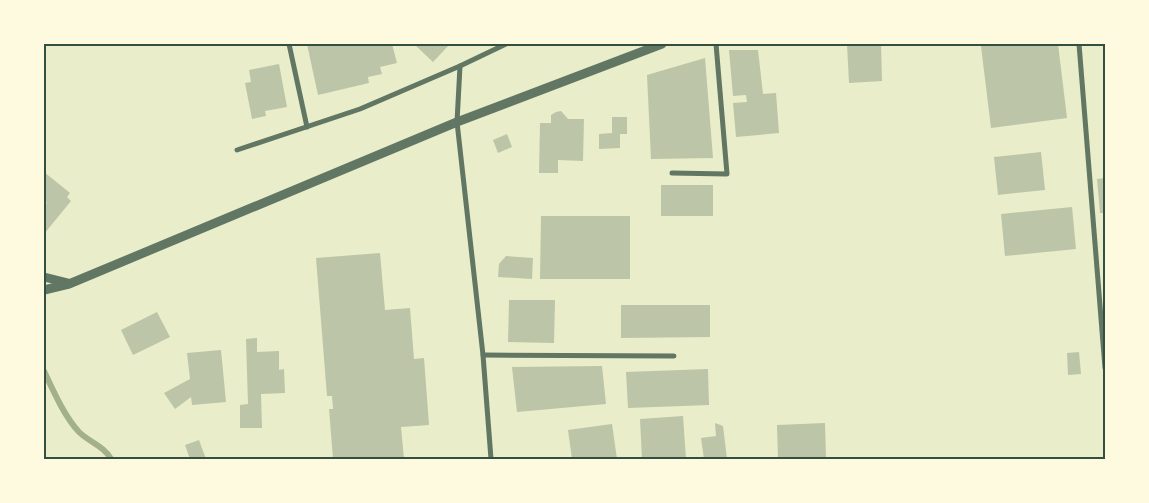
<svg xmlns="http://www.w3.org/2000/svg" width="1149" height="503" font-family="Manrope,sans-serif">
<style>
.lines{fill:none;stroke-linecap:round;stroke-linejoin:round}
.stream{stroke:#a3b18a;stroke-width:6}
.building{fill:#bcc5a7}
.minor{stroke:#617663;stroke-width:5}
.tertiary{stroke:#617663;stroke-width:9}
.neatline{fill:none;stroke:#344e41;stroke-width:2}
</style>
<rect width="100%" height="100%" fill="#e9edc9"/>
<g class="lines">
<path class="stream" d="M44 371C53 390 64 416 79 432 89 442 104 446 111 459"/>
</g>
<g class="building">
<path d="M307 44H392L397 63 380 67 382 74 368 77 369 83 318 95Z"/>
<path d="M414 44H450L433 62Z"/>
<path d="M847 44H881L882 81 849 83Z"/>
<path d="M1000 44H1058L1067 118 991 128 981 46Z"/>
<path d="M729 50H758L763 94 776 93 779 133 736 137 733 103 747 102 746 95 733 96Z"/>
<path d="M705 58 713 158 651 159 647 75Z"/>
<path d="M279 64 287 107 265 111 266 116 252 119 245 83 251 82 249 70Z"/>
<path d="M561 111 568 119H584L583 161 558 160V173H539L540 123H551V115L556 112Z"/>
<path d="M612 117H627V134H620V148L599 149V134L612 133Z"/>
<path d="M507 134 512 147 498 153 493 140Z"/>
<path d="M1041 152 1045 190 998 195 994 157Z"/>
<path d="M44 172 70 193 67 197 71 201 44 234V206L47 203 44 200Z"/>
<path d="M1105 178V213H1100L1097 179Z"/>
<rect x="661" y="185" width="52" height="31"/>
<path d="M1072 207 1076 249 1005 256 1001 214Z"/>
<path d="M541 216H630V279H540Z"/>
<path d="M380 253 385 310 410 308 414 359 424 358 429 425 401 427 404 459H333L329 409H333L332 396H327L316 258Z"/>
<path d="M506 256 533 258 532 279 498 277 499 264Z"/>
<path d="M509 300H555L554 343 508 342Z"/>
<path d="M621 305H710V337L621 338Z"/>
<path d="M157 312 170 337 133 355 121 330Z"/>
<path d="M257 338V352L279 351V370L284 369 285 393 261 394 262 428H240V405L248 404 246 339Z"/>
<path d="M221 350 226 402 192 405 191 397 175 409 164 393 190 379 187 353Z"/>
<path d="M1079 352 1081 374 1068 375 1067 353Z"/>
<path d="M602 366 606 404 517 412 512 367Z"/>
<path d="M708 369 709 405 628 408 626 372Z"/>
<path d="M683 416 686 459H642L640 419Z"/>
<path d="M715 423 723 426 727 459H704L701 438 716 436Z"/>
<path d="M825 423 826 458 778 459 777 425Z"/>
<path d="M612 424 617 459H572L568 430Z"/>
<path d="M199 440 206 459H190L185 445Z"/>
</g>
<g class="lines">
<g class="minor">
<path d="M289 44 307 127"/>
<path d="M1079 44 1105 368"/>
<path d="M460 66 457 122 483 355 491 459"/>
<path d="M237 150 360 109 460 66 506 44"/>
<path d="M672 173 727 174 716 44"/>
<path d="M483 355 674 356"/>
</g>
<g class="tertiary">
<path d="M44 277 68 283"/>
<path d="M44 290 69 284 457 122 662 44"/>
</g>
</g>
<rect width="1149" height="503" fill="none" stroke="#fefae0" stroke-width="90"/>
<rect x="45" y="45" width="1059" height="413" class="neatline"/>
</svg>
